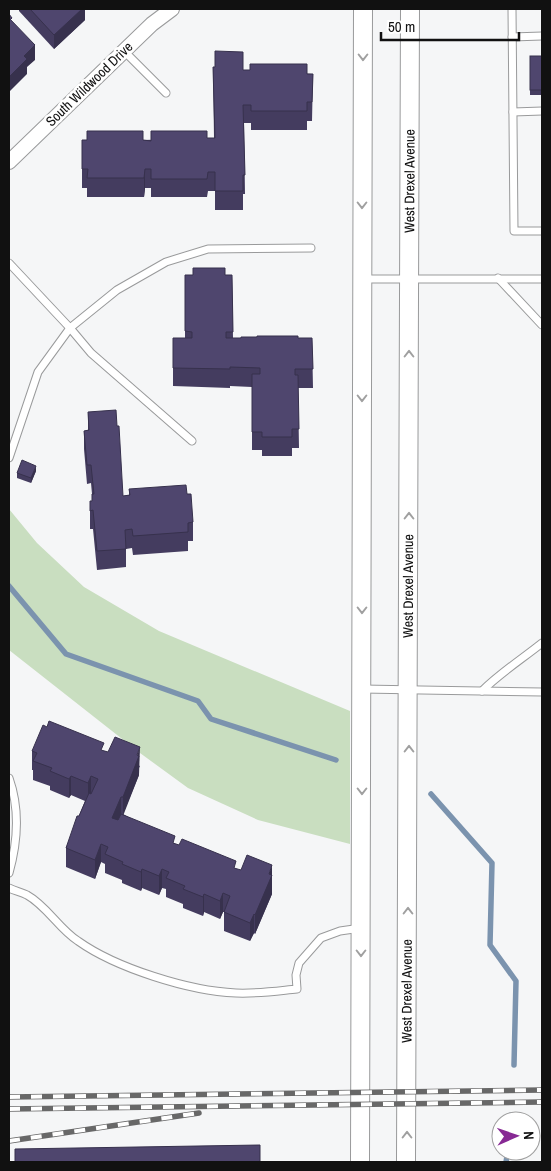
<svg xmlns="http://www.w3.org/2000/svg" width="551" height="1171" font-family="'Archivo Narrow',sans-serif">
<style>
.green{fill:#c9dec0}
.lines{fill:none;stroke-linecap:round;stroke-linejoin:round}
.stream{stroke:#7b93ae;stroke-width:5.5}
.service-casing{stroke:#999a9b;stroke-width:9}
.minor-casing{stroke:#999a9b;stroke-width:16}
.tertiary-casing{stroke:#999a9b;stroke-width:20}
.service{stroke:#fff;stroke-width:7}
.minor{stroke:#fff;stroke-width:14}
.tertiary{stroke:#fff;stroke-width:18}
.rail-casing{stroke:#686868;stroke-width:5.5}
.rail{stroke:#fff;stroke-width:4;stroke-dasharray:11;stroke-linecap:butt}
.wall{fill:#443c5f}
.shaded-wall{fill:#37314d}
.building{fill:#4f466e;stroke:#37314d}
.oneway{stroke:#a0a0a0}
.labels{text-anchor:middle;stroke-width:5;stroke-linejoin:round;paint-order:stroke}
.street-label{font-size:14px;fill:#111;stroke:#fff}
</style>
<rect width="100%" height="100%" fill="#f5f6f7"/>
<path class="green" d="M9 509 37 543 84 587 159 631 350 711V844L258 820 188 788 140 753 9 650Z"/>
<g class="lines">
<g class="stream">
<path d="M9 586 66 654 198 701 211 719 336 760"/>
<path d="M431 794 492 863 490 945 516 981 514 1065"/>
<path d="M510 1121 511 1115"/>
<path d="M506 1162 508 1151"/>
</g>
<g class="service-casing">
<g id="service">
<path d="M512 9 514 231H542"/>
<path d="M512 37 542 36"/>
<path d="M124 51 166 93"/>
<path d="M513 112 542 111"/>
<path d="M9 263 70 328 91 353 192 441"/>
<path d="M498 278 542 325"/>
<path d="M363 279H542"/>
<path d="M9 458 38 372 70 328 117 290 166 262 208 249 311 248"/>
<path d="M362 689 542 692"/>
<path d="M482 691C500 673 522 659 542 643"/>
<path d="M9 778C20 809 18 841 9 873"/>
<path d="M9 888C15 891 21 892 27 895 47 906 59 929 78 941 116 968 189 991 236 993 257 994 277 991 297 989L296 975 299 963 321 938 340 931 361 928"/>
</g>
</g>
<g class="minor-casing">
<path id="minor" d="M9 162 152 24 172 9"/>
</g>
<g class="tertiary-casing">
<g id="tertiary">
<path d="M360 1162 363 9"/>
<path id="s1" d="M406 1162 410 9"/>
</g>
</g>
<use href="#service" class="service"/>
<use href="#minor" class="minor"/>
<use href="#tertiary" class="tertiary"/>
<g class="rail-casing">
<g id="rail">
<path d="M9 1097 542 1090"/>
<path d="M9 1109 542 1102"/>
<path d="M9 1141 199 1113"/>
</g>
</g>
<use href="#rail" class="rail"/>
</g>
<g class="wall">
<path d="M19 9H85V20L54 49 19 11Z"/>
<rect x="530" y="56" width="12" height="39"/>
<path d="M213 67 243 70 313 74 312 121H307V130H251V123H244L245 194H243V210H215V191H208L207 197H151V188H145L144 197H87V188H82V159L143 140 214 138Z"/>
<path d="M185 275H232L233 338H312L313 388H298L299 448H292V456H262V450H252V387L230 386V388L173 386V338H185Z"/>
<path d="M88 412 123 496 129 495V489L187 494 193 522V541H188V551L133 555 132 548 126 549V567L97 570 93 529H90V501H92V494L91 483 87 484 84 449V431L88 430Z"/>
<path d="M36 471 31 483 17 478V473Z"/>
<path d="M32 751H104L140 766 139 768V775L123 814 175 844 272 884V894L255 934 254 933 250 941 224 931V912H223L220 919 204 912 203 916 183 908V904L166 897V889L162 888 159 895 142 888 141 891 122 883V880L105 873V864L101 862 95 879 66 867V848L85 801 71 795 69 798 50 790V786L33 780V770H32Z"/>
</g>
<g class="shaded-wall">
<path d="M82 9H85V20L54 49V35Z"/>
<path d="M35 45V60L27 67V74L9 92V77L24 56Z"/>
<path d="M145 169V188L144 197V178Z"/>
<path d="M36 466V471L31 483V478Z"/>
<path d="M140 747 139 775 123 816V797Z"/>
<path d="M71 776V795L69 798V779Z"/>
<path d="M91 776V795L88 802V783Z"/>
<path d="M121 797V815L112 837V818Z"/>
<path d="M101 844V862L95 879V860Z"/>
<path d="M272 865V894L255 934V915Z"/>
<path d="M142 869V888L141 891V872Z"/>
<path d="M162 869V888L159 895V876Z"/>
<path d="M223 893V912L220 919V901Z"/>
<path d="M204 894V912L203 916V897Z"/>
<path d="M254 914V933L250 941V923Z"/>
</g>
<g class="building">
<path d="M30 9H82L54 35Z"/>
<path d="M9 14 12 18 10 20 9 18Z"/>
<path d="M9 18 35 45 24 56 27 59 9 77Z"/>
<path d="M215 51 243 52V70H250V64H307V74H313L312 102H307V111H251V105H243L245 175H243V191H215V172H208L207 179H151V169H145L144 178H87L88 169H82V140H87V131H143V140L151 141V131H207V138H215L213 67H215Z"/>
<rect x="530" y="56" width="12" height="34"/>
<path d="M193 268H225V275H232L233 332H226V338H241V337H257V336H298V338H312L313 369H295V375H298L299 429H292V437H262V432H252V374H260V368L230 367V369L173 368V338H192V332L185 331V275H193Z"/>
<path d="M116 410 117 426H119L123 496 130 495 129 489 186 485 187 494H191L193 522 188 523V532L133 536 132 529 125 530 126 549 97 551 93 510 90 511V501H92V494H94L91 465H87L84 431 89 430 88 412Z"/>
<path d="M22 460 36 466 31 478 17 473Z"/>
<path d="M49 721 104 743 101 750 108 752 115 737 140 747 137 755 139 756 123 797H121L112 818 118 820 121 814 175 836 173 843 179 845 182 839 236 861 234 868 241 870 247 855 272 865 269 874 272 875 255 915 254 914 250 923 224 912 230 896 223 893 220 901 204 894 203 897 183 889 185 886 166 878 169 872 162 869 159 876 142 869 141 872 122 864 123 862 105 854 108 847 101 844 95 860 66 848 77 816H79L89 793 91 794 98 779 91 776 88 783 71 776 69 779 50 771 52 768 33 761 37 753 32 751 43 725 47 727Z"/>
<path d="M260 1145V1162H15V1149Z"/>
</g>
<defs><path id="oneway-chevron" d="M-2-3.5L2.5 0L-2 3.5" fill="none" stroke-width="1.6" stroke-linecap="round" stroke-linejoin="round" transform="scale(1.25)"/></defs>
<g class="oneway">
<use href="#oneway-chevron" transform="translate(363 57) rotate(90)"/>
<use href="#oneway-chevron" transform="translate(362 205) rotate(90)"/>
<use href="#oneway-chevron" transform="translate(409 354) rotate(-90)"/>
<use href="#oneway-chevron" transform="translate(362 398) rotate(90)"/>
<use href="#oneway-chevron" transform="translate(409 516) rotate(-90)"/>
<use href="#oneway-chevron" transform="translate(362 610) rotate(90)"/>
<use href="#oneway-chevron" transform="translate(409 749) rotate(-90)"/>
<use href="#oneway-chevron" transform="translate(362 791) rotate(90)"/>
<use href="#oneway-chevron" transform="translate(408 911) rotate(-90)"/>
<use href="#oneway-chevron" transform="translate(361 953) rotate(90)"/>
<use href="#oneway-chevron" transform="translate(407 1135) rotate(-90)"/>
</g>
<g class="labels">
<g class="street-label">
<text transform="translate(89 84) rotate(-44)" y="5">South Wildwood Drive</text>
<text dy="5" stroke="none"><textPath href="#s1" startOffset="981">West Drexel Avenue</textPath></text>
<text dy="5" stroke="none"><textPath href="#s1" startOffset="576">West Drexel Avenue</textPath></text>
<text dy="5" stroke="none"><textPath href="#s1" startOffset="171">West Drexel Avenue</textPath></text>
</g>
</g>
<rect width="551" height="1171" fill="none" stroke="#111111" stroke-width="20"/>
<g transform="translate(516 1136) rotate(88)"><circle r="24" fill="#ffffff" stroke="#a0a0a0"/>
<path d="M0-4L9 19L0 12L-9 19Z" fill="#872994"/>
<text y="-8" font-size="14" font-weight="bold" text-anchor="middle" fill="#111111">N</text>
</g>
<path d="M381 32v8h138v-8" fill="none" stroke="#111111" stroke-width="2.5"/>
<text x="388" y="32" font-size="15" fill="#111111" stroke="#ffffff" stroke-width="4" paint-order="stroke">50 m</text>
</svg>
